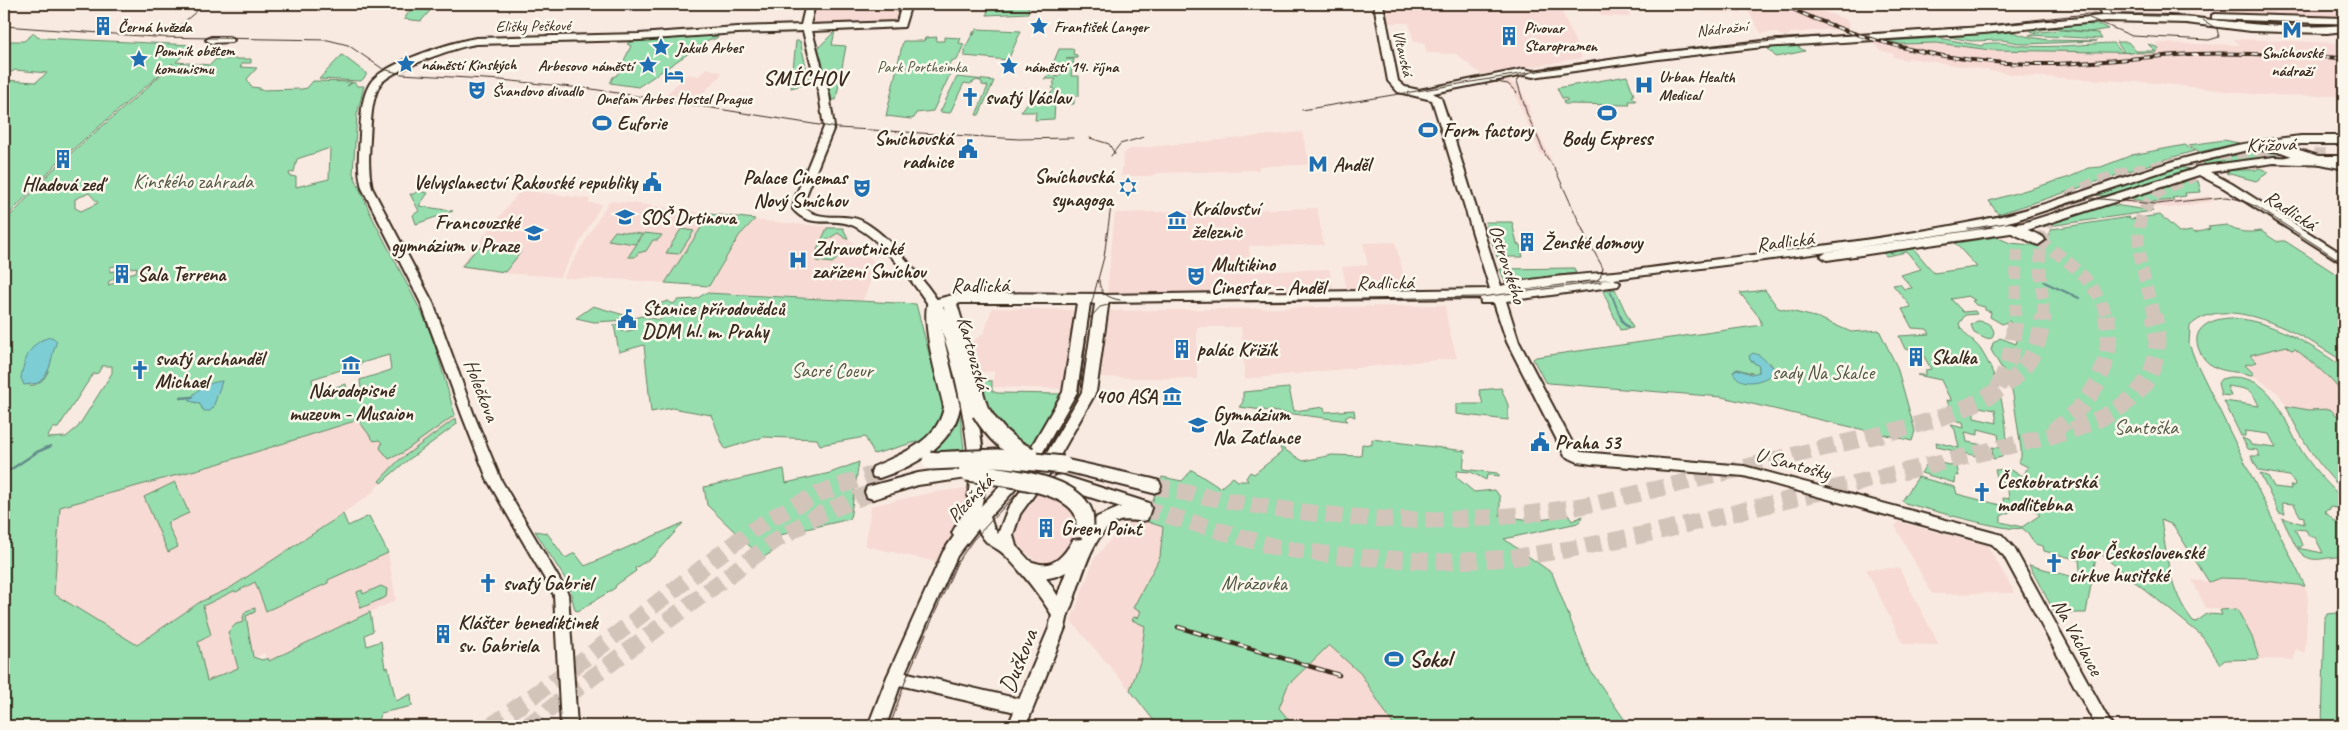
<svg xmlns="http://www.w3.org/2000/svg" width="2348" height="730" font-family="Caveat,sans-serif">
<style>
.built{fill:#f6dad3}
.green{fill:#96dead;stroke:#688466;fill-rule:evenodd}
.water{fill:#7dced4;stroke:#638c8b}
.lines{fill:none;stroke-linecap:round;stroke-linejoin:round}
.stream-far1{stroke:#638c8b;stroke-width:2}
.stream{stroke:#638c8b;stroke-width:2.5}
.highway-tunnel-far1{stroke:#d3c4ba;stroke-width:12;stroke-dasharray:12 6;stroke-linecap:butt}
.highway-tunnel{stroke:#d3c4ba;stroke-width:17;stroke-dasharray:17 8;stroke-linecap:butt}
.secondary-casing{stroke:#3b2a1e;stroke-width:4}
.primary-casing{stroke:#3b2a1e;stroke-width:4}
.highway-casing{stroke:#3b2a1e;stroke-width:4}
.secondary{fill:#fbf7ec;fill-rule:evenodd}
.primary{fill:#fbf7ec;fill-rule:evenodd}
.highway{fill:#fbf7ec;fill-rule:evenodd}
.tram{stroke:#3b2a1e;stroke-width:1}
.rail-far1-casing{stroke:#3b2a1e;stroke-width:4}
.rail-casing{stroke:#3b2a1e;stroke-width:4.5}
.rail-far1{stroke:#fbf7ec;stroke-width:2;stroke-dasharray:6;stroke-linecap:butt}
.rail{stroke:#fbf7ec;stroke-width:2.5;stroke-dasharray:8;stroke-linecap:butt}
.highway-bridge-casing{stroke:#3b2a1e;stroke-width:21;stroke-linecap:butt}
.highway-bridge{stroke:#fbf7ec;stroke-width:17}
.labels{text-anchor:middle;stroke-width:5;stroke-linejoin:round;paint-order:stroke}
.far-street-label{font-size:16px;fill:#3b2a1e;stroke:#fbf7ec}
.far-poi-label{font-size:16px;font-weight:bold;fill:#3b2a1e;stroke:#fbf7ec;text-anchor:start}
.far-park-label{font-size:16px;fill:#525742;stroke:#fbf7ec}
.poi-label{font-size:20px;font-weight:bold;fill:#3b2a1e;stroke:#fbf7ec;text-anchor:start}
.street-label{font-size:20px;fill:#3b2a1e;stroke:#fbf7ec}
.park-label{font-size:20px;fill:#525742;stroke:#fbf7ec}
.far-district-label{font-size:21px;font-weight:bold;letter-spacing:1px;fill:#3b2a1e;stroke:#fbf7ec}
.near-poi-label{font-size:24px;font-weight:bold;fill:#3b2a1e;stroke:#fbf7ec;text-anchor:start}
.near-street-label{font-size:24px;fill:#3b2a1e;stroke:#fbf7ec}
</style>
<rect width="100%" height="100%" fill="#f9eae1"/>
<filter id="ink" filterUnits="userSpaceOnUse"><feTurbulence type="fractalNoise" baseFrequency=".02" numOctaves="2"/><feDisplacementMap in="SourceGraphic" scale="10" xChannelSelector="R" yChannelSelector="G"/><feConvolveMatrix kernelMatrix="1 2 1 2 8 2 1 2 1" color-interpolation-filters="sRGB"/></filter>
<g filter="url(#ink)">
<g class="built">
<path d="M817 4H900L895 22 810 25Z"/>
<path d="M1384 4H1559L1582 58 1482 75 1456 54 1427 53 1424 42H1414L1409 23H1388Z"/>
<path d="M1597 4H1625L1630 17 1601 16Z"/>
<path d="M1700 4H1737L1741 13 1703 12Z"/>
<path d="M1744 4H1802L1847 20 1850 28 1790 33V35L1783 36 1774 32 1761 33Z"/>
<path d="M2207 4H2344V20L2218 15Z"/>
<path d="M2234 39 2344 43V96L2260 95 2157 83 2025 76 1909 58 1907 60 1893 57 1894 54 1880 50 1871 42 1936 43 1991 50 2136 53 2157 52 2159 48 2155 43 2240 45Z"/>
<path d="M706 68 721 72 720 76 695 102 665 96 687 74 699 76Z"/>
<path d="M1508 80 1520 88 1529 106 1530 116 1553 163 1540 153 1514 92 1507 85 1498 82Z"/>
<path d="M1302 132 1310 165 1259 166V170L1159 173 1150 176H1121L1124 153 1130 149Z"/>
<path d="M521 190 590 199 589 203 602 204 560 277 503 273 459 267Z"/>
<path d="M2209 196 2214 201 2170 208 2114 202 2128 199 2160 202Z"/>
<path d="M609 201 640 204 710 214 665 283 614 279 563 278Z"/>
<path d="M1317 208 1324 245 1249 246 1251 272 1329 269 1334 292 1112 295 1107 292 1115 213Z"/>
<path d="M754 220 843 228 849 239 877 264 863 300 706 293 739 236Z"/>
<path d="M1395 242 1408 292 1348 294 1342 267 1368 265 1363 243Z"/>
<path d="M1445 305 1448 325 1457 358 1245 379 1241 327H1197V379L1098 377 1105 311Z"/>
<path d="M992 308 1072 310 1078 313 1068 389 993 387 994 371 974 373 967 346 984 333Z"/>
<path d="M2226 318 2257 322 2280 330 2344 368V430L2309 410 2286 406 2279 394 2256 377 2218 369 2208 363 2197 346 2198 333 2207 323Z"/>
<path d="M448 392 457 424 404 463 382 481 370 495 230 588 200 602 136 645 54 594 60 507 214 465Z"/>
<path d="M966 488H970L971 500 941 563 865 546 871 506 929 493Z"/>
<path d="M1036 490 1070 504 1074 509 1079 529 1068 550 1056 562 1048 564 1038 563 1016 543V529L1022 509Z"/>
<path d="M1128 519 1164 526 1160 557 1134 607 1141 610 1138 618 1145 626 1140 662 1130 690 1071 621 1094 559Z"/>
<path d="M1899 522 1987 545 2015 593 1932 594 1895 526Z"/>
<path d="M388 553 396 600 268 661 264 653 237 666 238 668 207 682 198 642 211 635 203 606 255 582 266 611 328 584 327 580Z"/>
<path d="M1899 568 1939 645 1903 644 1866 569Z"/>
<path d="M2220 578 2254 579 2305 586 2308 598 2305 653 2295 649 2294 660 2259 659 2252 637 2232 611 2206 608 2192 580 2211 582Z"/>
<path d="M1329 644 1361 674 1394 726H1289L1275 708 1288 685Z"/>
</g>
<g class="green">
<path d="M988 4H1029L1028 13 987 15Z"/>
<path d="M414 5H425L426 10 430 11 421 21 404 19Z"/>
<path d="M2071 24 2101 25 2108 29 2089 32 2051 28 2032 32 2027 27Z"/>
<path d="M977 29 1021 31 1008 60 964 56 966 51 964 50 974 31 973 36Z"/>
<path d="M2061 30 2098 33 2102 39 2029 35 2041 32Z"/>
<path d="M835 31 832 45 846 46 836 100H832L818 48Z"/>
<path d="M2012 32 2025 36 2048 40 2097 41 2025 44 2002 40 1971 41 1949 37Z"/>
<path d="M34 33 37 37 43 38 194 45 176 62 210 65 216 59H251V63H243L240 67 257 68 247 79 251 87 260 88 259 90 302 89 307 88 313 81 352 82 347 86 354 82 357 86H364L357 115 353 173 370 213 423 315 434 342 455 415 402 453 389 459 380 448 382 443 379 440 374 441 358 420 214 465 60 507 54 594 137 645 200 602 230 588 343 514 348 526 369 516 388 553 328 580V583L266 611 255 582 236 592 234 591 203 606 211 635 198 642 207 681 238 668 228 632 236 624 244 622 243 617 246 611 255 608V612L246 616 253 657 262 660 268 658 269 661 370 612 373 631 365 635 367 646 381 641 385 668 388 667 396 701 411 694 412 706 381 713 378 726H4V222C24 204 39 182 59 164 96 130 137 99 173 63L58 162 4 220V80L36 82 47 73 15 70 4 76V41H24ZM330 148 329 179 296 187V177L290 176 289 173 294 172 297 159ZM89 193 98 203 81 211 75 208V199ZM125 264V269L137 267 136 272 124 275 123 281 108 285 109 281 114 279 115 271 110 272V267ZM41 340 56 342C48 358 54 381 30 386L24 365 30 351ZM389 355 391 370 360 380 361 389 347 393 346 384 314 393 312 379 344 369V363L357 358 358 364ZM102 366H112V373L78 427 66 437 47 438 53 428H58L93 374 98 373ZM222 381 216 394 213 408 202 409 201 405 194 402Z"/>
<path d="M720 35 715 39H710L638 87 610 83 613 77 617 75 631 46 627 44 630 42Z"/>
<path d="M937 37 936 41H944V37L961 38 959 43 964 44 957 60 951 61 947 69 952 70 933 111 916 113 914 118 911 119 886 116 903 41H924L925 38Z"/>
<path d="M1939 38 1983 46V44C1999 41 2011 45 2026 46 2055 48 2084 44 2113 43L2122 52H2124L2116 42H2128L2136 51H2155L2148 44 2159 48 2155 53 1991 50 1936 43 1900 44 1887 41Z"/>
<path d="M796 41H800L810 83 791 88Z"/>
<path d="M1795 45 1805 51 1776 57 1767 48Z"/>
<path d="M1059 49H1074L1073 54 1077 55V58L1066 59H1074L1071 76H1079V96H1074V104H1055L1054 119 1035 120 1036 112H1021L1031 98 1037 100 1041 94 1051 97 1053 95 1050 94 1055 89 1052 88 1055 84 1053 83 1056 79H1044L1049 74 1058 77 1061 74 1059 72 1061 69 1052 66Z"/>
<path d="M342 55 366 73V76L361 81 319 79Z"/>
<path d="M1627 76 1634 95 1632 96 1636 101H1629L1630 105 1564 104 1563 101H1567V99L1562 98 1557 88Z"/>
<path d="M957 77 994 81 979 115H976L988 86 982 85V82L977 80 970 84 964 83 950 113 940 112Z"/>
<path d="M2224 140 2239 143 2200 152 2189 145Z"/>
<path d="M2185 145 2194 151C2128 170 2064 194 1998 214L1989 201 2070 177 2088 168 2101 167 2132 155Z"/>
<path d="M2267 149 2302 157 2262 158 2206 165 2202 162Z"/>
<path d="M2178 167 2190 169 2106 196 2089 195Z"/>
<path d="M2259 168 2269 172 2256 181 2226 173 2231 170H2256Z"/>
<path d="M2190 180 2198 181 2201 192 2185 193 2186 196 2172 198 2174 200 2153 202 2128 199Z"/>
<path d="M417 191 428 193 419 206 453 211 416 224 413 215 419 211 410 194H414Z"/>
<path d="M2108 204 2153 211 2035 228 2037 227Z"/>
<path d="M710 214 755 219 739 236 709 286 665 283Z"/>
<path d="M2160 215 2180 233 2191 231 2194 233 2210 229 2208 227 2227 225C2236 233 2250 233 2261 231L2276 241H2285L2344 279V362C2309 339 2228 289 2190 326L2189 344 2196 362 2305 586 2249 579 2220 578 2209 582 2173 525 2161 520C2167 556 2169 591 2193 621L2196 622 2207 614 2222 615 2220 610 2237 609 2252 637 2259 659 2225 660 2220 664 2201 635 2097 551 2086 613H2055L2029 565 2081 579 2079 560 2044 551 2043 546 2035 544 2028 533 2022 528C2010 533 1924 508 1905 503L1902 501 1918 477 1955 487 1957 494 2004 506 2003 498 2009 499 2007 483 1998 480 1995 470 2008 469 2023 476 2028 467 2018 462 2021 458V449L2013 395 2009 381 1991 350 1993 343 2000 338 2016 344C2019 335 2017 328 2009 321L2002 324 1990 317 1991 312 1985 310V307L1976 305 1972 301 1975 300 1968 296 1951 299 1963 312 1975 311 1977 314 1965 315 1959 324C1963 335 1974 340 1981 350 1999 378 2007 416 2007 449L2002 457 1993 459 1992 447 2000 448 1998 434 1978 429V435L1965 432 1967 442 1989 446 1990 459 1937 447 1936 442 1959 448 1955 430 1951 425 1964 428 1963 422 1953 420 1947 400 1951 401 1950 396 1948 395 1941 380 1917 375H1925L1926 370 1931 369 1921 351 1905 349 1899 336 1930 334 1927 329 1912 328 1902 309 1911 307 1893 285 1900 284 1904 289 1912 288 1901 275 1921 269 1907 252 1886 256 1883 253 1913 248 1934 273 1977 267 1955 243 1996 237 2010 243 2033 245 2048 237 2052 229 2129 217 2131 219ZM1974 406 1995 410 1997 423 1974 418ZM2017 503 2029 507 2040 515 2022 527 2001 522V516L2014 510Z"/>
<path d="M1485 222H1512L1517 244 1520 245 1523 257H1497Z"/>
<path d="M827 228H843L848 238 846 239 838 233 822 243 832 251 837 259 832 263 816 261 817 257 828 258 829 256 820 254 821 251 817 250Z"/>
<path d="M681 229 694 231 679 254 666 253Z"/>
<path d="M615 231 642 234 635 244 608 240Z"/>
<path d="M644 233 662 235 658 240H653L646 251 638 253 635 257H628Z"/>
<path d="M478 247 521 252 505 272 462 266Z"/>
<path d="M1574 268 1576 273 1505 282 1500 269Z"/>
<path d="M1615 289 1633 328 1620 330 1603 291Z"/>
<path d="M1765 290 1778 308 1819 318 1851 332 1879 330 1897 367 1915 431 1912 441 1722 397 1549 383 1545 382 1533 359 1536 357 1762 325 1759 317 1740 293ZM1750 360 1770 363 1775 370 1744 380 1733 372 1737 369 1756 374 1759 372V366Z"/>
<path d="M706 293 916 304 943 406 937 427 923 440 874 454 865 437 820 445 817 439 764 437 725 449C719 438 717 427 711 415L672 408 651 412 644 345 619 352 614 325 629 323 622 331 624 332 635 329 637 325 632 319 641 316 660 320 667 312 648 307 651 304 656 305 668 301 673 304 678 300 696 299Z"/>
<path d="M593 306 631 317 629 320 594 322 576 318Z"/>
<path d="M2232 318C2272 321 2308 343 2340 365L2344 368V378H2339L2344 382V396C2332 378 2313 363 2295 349L2291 350 2287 346 2250 355 2257 362 2245 365 2254 374 2251 375C2239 371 2224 373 2213 366 2207 363 2203 358 2200 352 2188 328 2212 318 2232 318Z"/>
<path d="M1977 321C1985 321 1992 324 1994 332L1992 338 1986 339 1974 333 1971 325Z"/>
<path d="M2230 377C2278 376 2283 425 2305 456 2316 472 2330 486 2344 500L2343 509 2330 507V509L2324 511 2338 524 2344 525V557C2326 555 2310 568 2297 548L2323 553 2315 537 2309 536 2306 530 2295 529 2302 545 2301 547H2296L2282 518 2304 524V517L2300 516 2294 504 2282 503 2285 514 2279 513 2260 474 2268 476 2274 487 2291 489 2290 486H2294L2295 483 2289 476 2259 471 2251 456H2260L2257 450 2248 449 2242 438 2249 441 2251 445 2276 448 2269 434 2245 431V436H2241L2224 401 2259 406C2251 387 2246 389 2227 386L2231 396 2221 395 2218 383 2221 379Z"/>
<path d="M980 380 992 381V391L997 393 1062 394 1031 450 1019 445 991 416Z"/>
<path d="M1289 388 1294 411 1324 407 1325 412 1354 410 1355 417 1350 415 1345 418 1348 421 1239 407 1243 402V392Z"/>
<path d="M1501 388 1508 405V420L1456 414V404H1483L1479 390Z"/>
<path d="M959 405 964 449 927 452C945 441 962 429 959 405Z"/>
<path d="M2286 406 2309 410 2330 409 2344 422V439L2337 441 2344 444V491C2318 466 2301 439 2286 406Z"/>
<path d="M456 418 457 424 404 463 381 483 379 481 398 461Z"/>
<path d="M1275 439H1281L1282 448 1303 461 1332 455 1361 456 1362 444 1372 445V439L1465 451 1463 469 1497 473 1500 476 1487 475 1486 480 1471 472 1457 471 1456 477 1474 492 1495 490 1500 497V516L1532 520 1569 515 1572 521 1583 516 1578 523 1504 539 1552 573 1590 670 1629 726H1394L1361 674 1329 645 1288 685 1279 708 1294 726H1158L1130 690 1140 662 1145 626 1132 620 1134 617 1138 618 1141 611 1133 608 1160 557 1163 527 1145 521 1162 477 1182 481 1192 470 1220 488 1233 477 1238 481H1248L1246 478 1250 472 1254 474 1282 452 1279 446 1273 442Z"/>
<path d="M1933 461 1957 467 1959 476 1956 475 1955 483 1921 473 1928 462Z"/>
<path d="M859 462 850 519 780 535 775 538 774 551 762 558 707 505 704 487 784 469 786 483 830 473Z"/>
<path d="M175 482 189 513 167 523 178 547 168 552 144 497Z"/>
<path d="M683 523 653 557 635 568 636 571 616 585 615 588 578 611 575 610 569 585 535 531 547 533 565 558 575 553 585 566Z"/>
<path d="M381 586 387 589 386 597 361 608 357 592 362 590 363 594Z"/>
<path d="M2336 613 2344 616V726H2322L2325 617 2327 614Z"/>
</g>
<g class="water">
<path d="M52 337 57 341C50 357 53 371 38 383L24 385 21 378C24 359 31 340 52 337Z"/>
<path d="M1753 353 1759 355 1774 368V373C1763 382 1740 388 1733 372L1737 369 1751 374 1759 372V366L1750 360 1749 356Z"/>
<path d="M222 381 213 408 210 411H204L199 403 189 401C197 388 207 383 222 381Z"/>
</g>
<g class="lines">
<g class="stream-far1">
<path d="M2044 282 2079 298"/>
<path d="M1611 293 1620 316"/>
</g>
<g class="stream">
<path d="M1620 315 1623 323 1628 327"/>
<path d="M180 398 193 397"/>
<path d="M4 474 37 452 51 446"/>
</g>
<g class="highway-tunnel-far1">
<path d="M2218 155 2278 148"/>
<path d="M2260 160 2298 155 2330 154"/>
<path d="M2038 240C2066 259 2097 281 2106 316"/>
<path d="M2015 316 2017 244"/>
<path d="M2043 316C2044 293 2038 269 2041 247 2049 182 2124 173 2176 163"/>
<path d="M2154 316C2146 278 2121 222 2159 192 2168 185 2183 181 2194 176"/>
</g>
<g class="highway-tunnel">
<path d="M1998 387C2011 363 2014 342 2015 315"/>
<path d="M2052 432C2091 405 2117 364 2106 315"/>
<path d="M1153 486C1306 518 1436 534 1591 504 1669 487 1746 467 1823 448 1882 433 1959 421 2008 383 2030 366 2041 342 2043 315"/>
<path d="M1143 508 1278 548 1340 556 1442 562 1511 558 1571 549 1656 532 2070 431C2129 409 2168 384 2154 315"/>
<path d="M491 726 587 657 741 538 771 518 818 494 879 472"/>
<path d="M527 726 776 540 823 513 873 492"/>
</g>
<g class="secondary-casing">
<g id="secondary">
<path d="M806 4H815L810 25 897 22 902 4H911L904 27 812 31 829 94 834 127 805 198V208C819 222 843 213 860 220 887 232 921 277 938 301L940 304 938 307H930C912 281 883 240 854 226 834 216 809 230 793 209L795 198 824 127 819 94 803 31 737 33 639 40 476 44C457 47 388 70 379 86 371 102 371 122 370 139 369 156 368 171 372 188L433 303 474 415 501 480 568 594 577 726H561L554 595 488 481 462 415 421 303 362 188C357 170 359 153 360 135 361 119 361 96 371 82 385 63 452 42 476 38L639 34 737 27 801 25Z"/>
<path d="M1374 4H1383L1398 81 1405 87 1419 90 1524 69 1533 71 1658 53 1763 41 1983 27 2102 16 2097 4H2105L2111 15C2137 16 2163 15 2188 17 2240 23 2292 30 2344 25V31L2327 33 2251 31 2186 23 2107 21 1983 33 1763 47 1658 59 1533 77 1524 75 1433 93 1441 98C1462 160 1480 223 1501 286 1544 275 1589 275 1634 270 1748 255 1864 243 1977 221 2055 207 2128 171 2205 153 2220 150 2236 144 2252 143 2283 140 2314 157 2344 163V169L2307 161 2302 164 2274 163 2210 172 2232 184 2344 255V264L2224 188 2199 175 2024 231 1827 260 1821 256 1827 252 2023 223 2192 170 2197 167 2274 157 2297 158 2281 152 2252 149 2176 167 2016 220 1977 229 1828 252 1614 279 1620 283 1618 286 1506 301 1519 342 1575 448 1581 452 1744 466 2002 535 2014 548 2112 726H2096L2004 556 1992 544 1744 476 1592 464 1578 462 1565 456 1507 342 1494 303H1481L1480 298 1098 302 1096 299 1102 295 1490 289C1470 226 1452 162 1432 100L1398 92 1388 81ZM1613 279 1503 293 1585 281Z"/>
<path d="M2215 14 2344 18V24L2212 19V15Z"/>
<path d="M229 37 234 40 232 42 211 43 206 40 211 37Z"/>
<path d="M895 670 1024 700 1030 702 1032 707 1030 712 1024 714 895 684 890 682 887 677 890 672Z"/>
</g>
</g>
<g class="primary-casing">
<path id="primary" d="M961 293 1102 294 1109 299 1096 392 1050 473 1020 514 1013 535 1016 546 1049 582 1066 609 1068 614 1065 628 1026 726H1008L1049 628 1052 615C1038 593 1023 574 1006 556 994 544 988 549 978 529L957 556 903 677 886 726H868L887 677 943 552 954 536 952 533C958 522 966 510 968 498 976 461 953 351 936 317 934 312 930 308 927 304L929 301ZM961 303H1077L1063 392 1022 463 981 506C994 470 966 338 943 307ZM1090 303 1095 304 1082 392 1040 465 1008 508 998 534 993 526 990 517 1032 471 1077 392Z"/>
</g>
<g class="highway-casing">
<g id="highway">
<path d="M2301 136H2344V144H2301L2252 150 2246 146 2252 142Z"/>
<path d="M2291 156H2344V164L2286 163 2285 160 2286 157Z"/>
<path d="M1991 218 2015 224 2043 237 2045 240 2038 245 2005 230 1986 225 1984 222 1986 219Z"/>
<path d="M934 299 939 300 941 304 939 319 960 407C953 445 914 467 879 478L873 477 871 472 873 467C902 454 938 441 944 407 939 385 919 318 929 300Z"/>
<path d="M950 299 955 300 957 304 989 412 986 416 981 418 976 416 973 412 943 304 945 300Z"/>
<path d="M1063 459 1153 479 1159 481 1161 486 1159 491 1153 493 1057 469 1055 465 1057 461Z"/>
<path d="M967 466 973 467 975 472 973 477 967 478 918 485 873 499 867 497 865 492 867 487 918 473Z"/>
<path d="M1061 475 1149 503 1151 508 1147 520C1137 523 1127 518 1117 522 1088 534 1079 594 1066 619L1060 622 1054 619 1051 614 1066 572C1050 581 1037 579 1021 572L1018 567 1021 562C1027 560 1030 561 1036 563 1054 569 1065 554 1073 540L1082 539 1097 517 1121 507 1055 486 1053 481 1055 476Z"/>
</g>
</g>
<use href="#secondary" class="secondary"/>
<use href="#primary" class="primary"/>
<use href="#highway" class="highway"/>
<g class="tram">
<path d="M2087 17 2132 36 2209 40 2219 37 2217 29 2203 20"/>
<path d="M4 26 155 37 328 40 348 45 383 69 402 74 501 80 592 89 838 128 1019 139 1073 138"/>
<path d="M160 36 177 28 205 4"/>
<path d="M1529 73 1520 77 1517 81 1527 114 1546 156 1555 169 1586 237 1603 268 1600 278 1591 283"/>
<path d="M1490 81 1508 84 1517 93"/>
<path d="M1302 110 1647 53 1806 38 1979 26 2087 14 2188 17 2257 23 2344 24"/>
<path d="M1090 138 1109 144 1115 154"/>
<path d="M1111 156 1120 144 1144 137"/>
<path d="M1968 229 2013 222 2090 198 2156 204 2226 197 2241 200 2257 207 2344 263"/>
<path d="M1099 280C1099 293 1108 298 1120 300"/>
<path d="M1089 319 1100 307 1116 303 1481 297 1601 282"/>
<path d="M890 726 906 679 957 563 973 540 1018 492 1036 469 1076 400 1081 382 1090 309 1104 257 1111 206"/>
</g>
<g class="rail-far1-casing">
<path id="rail-far1" d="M1781 4C1864 43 1952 65 2045 64 2095 64 2146 56 2196 54 2245 52 2295 56 2344 58"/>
</g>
<g class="rail-casing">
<path id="rail" d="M1178 627 1339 675"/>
</g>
<use href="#rail-far1" class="rail-far1"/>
<use href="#rail" class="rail"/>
<g class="highway-bridge-casing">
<g id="highway-bridge">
<path d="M981 412C993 432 1008 447 1030 456"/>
<path d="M931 461 997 458 1063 465"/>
<path d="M967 472C996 476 1073 481 1084 514 1085 519 1085 525 1085 530"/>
</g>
</g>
<use href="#highway-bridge" class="highway-bridge"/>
</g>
</g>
<defs>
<g id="building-bare" transform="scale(1.5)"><path d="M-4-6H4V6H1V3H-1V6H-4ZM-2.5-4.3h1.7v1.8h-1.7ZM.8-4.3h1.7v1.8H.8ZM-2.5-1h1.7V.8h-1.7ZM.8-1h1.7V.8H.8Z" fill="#1f6fb2" stroke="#fbf7ec" stroke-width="2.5" paint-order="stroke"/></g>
<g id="sight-bare" transform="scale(1.5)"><path d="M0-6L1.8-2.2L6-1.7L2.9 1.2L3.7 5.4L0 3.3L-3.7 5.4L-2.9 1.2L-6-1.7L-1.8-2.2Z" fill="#1f6fb2" stroke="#fbf7ec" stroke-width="2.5" paint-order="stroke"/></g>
<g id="metro-bare" transform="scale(1.5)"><path d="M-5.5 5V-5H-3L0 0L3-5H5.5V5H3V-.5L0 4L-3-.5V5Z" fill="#1f6fb2" stroke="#fbf7ec" stroke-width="2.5" paint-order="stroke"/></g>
<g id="hotel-bare" transform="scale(1.5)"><path d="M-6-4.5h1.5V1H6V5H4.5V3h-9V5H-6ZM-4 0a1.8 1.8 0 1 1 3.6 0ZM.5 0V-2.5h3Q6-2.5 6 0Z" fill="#1f6fb2" stroke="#fbf7ec" stroke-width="2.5" paint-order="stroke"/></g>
<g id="hospital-bare" transform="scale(1.5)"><path d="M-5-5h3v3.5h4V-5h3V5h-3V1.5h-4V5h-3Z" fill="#1f6fb2" stroke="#fbf7ec" stroke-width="2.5" paint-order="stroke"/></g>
<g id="theatre-bare" transform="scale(1.5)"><path d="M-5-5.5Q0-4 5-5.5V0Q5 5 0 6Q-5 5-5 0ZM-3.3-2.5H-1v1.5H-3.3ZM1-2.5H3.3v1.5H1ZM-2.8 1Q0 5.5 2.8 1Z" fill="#1f6fb2" stroke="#fbf7ec" stroke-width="2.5" paint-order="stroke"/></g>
<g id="church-bare" transform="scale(1.5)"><path d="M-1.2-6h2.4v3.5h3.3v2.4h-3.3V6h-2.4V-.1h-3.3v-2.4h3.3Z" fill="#1f6fb2" stroke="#fbf7ec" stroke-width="2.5" paint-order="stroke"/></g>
<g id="stadium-bare" transform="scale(1.5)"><path d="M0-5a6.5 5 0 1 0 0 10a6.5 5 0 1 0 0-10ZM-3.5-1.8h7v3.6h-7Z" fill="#1f6fb2" stroke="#fbf7ec" stroke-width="2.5" paint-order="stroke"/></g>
<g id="civic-bare" transform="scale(1.5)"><path d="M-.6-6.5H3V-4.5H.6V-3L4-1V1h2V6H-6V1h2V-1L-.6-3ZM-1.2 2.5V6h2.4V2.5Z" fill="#1f6fb2" stroke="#fbf7ec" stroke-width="2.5" paint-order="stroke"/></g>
<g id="synagogue-bare" transform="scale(1.5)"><path d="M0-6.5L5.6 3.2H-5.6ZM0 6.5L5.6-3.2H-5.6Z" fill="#1f6fb2" stroke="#fbf7ec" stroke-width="2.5" paint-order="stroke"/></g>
<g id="university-bare" transform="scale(1.5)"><path d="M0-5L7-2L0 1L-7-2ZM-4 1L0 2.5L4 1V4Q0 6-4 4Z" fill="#1f6fb2" stroke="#fbf7ec" stroke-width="2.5" paint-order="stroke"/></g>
<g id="museum-bare" transform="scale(1.5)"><path d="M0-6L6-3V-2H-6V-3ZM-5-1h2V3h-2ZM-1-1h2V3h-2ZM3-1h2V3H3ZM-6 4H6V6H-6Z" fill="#1f6fb2" stroke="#fbf7ec" stroke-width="2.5" paint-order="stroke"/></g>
<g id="school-bare" transform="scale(1.5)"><path d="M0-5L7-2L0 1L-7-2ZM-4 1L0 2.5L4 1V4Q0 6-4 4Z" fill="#1f6fb2" stroke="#fbf7ec" stroke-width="2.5" paint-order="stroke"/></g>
</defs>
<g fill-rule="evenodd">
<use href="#building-bare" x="103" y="26"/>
<use href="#sight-bare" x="1039" y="26"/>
<use href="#metro-bare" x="2292" y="30"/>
<use href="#building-bare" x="1509" y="36"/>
<use href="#sight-bare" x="661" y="47"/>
<use href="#sight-bare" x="139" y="59"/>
<use href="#sight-bare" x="406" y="64"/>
<use href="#sight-bare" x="648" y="65"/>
<use href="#sight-bare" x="1009" y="66"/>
<use href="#hotel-bare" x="674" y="75"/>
<use href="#hospital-bare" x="1644" y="85"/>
<use href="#theatre-bare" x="477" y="90"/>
<use href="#church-bare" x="970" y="97"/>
<use href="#stadium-bare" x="1607" y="113"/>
<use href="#stadium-bare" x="602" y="123"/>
<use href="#stadium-bare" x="1428" y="130"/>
<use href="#civic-bare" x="968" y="149"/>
<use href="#building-bare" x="63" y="159"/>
<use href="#metro-bare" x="1318" y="164"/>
<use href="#civic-bare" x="652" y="182"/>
<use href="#synagogue-bare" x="1128" y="187"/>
<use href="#theatre-bare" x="862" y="188"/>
<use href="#university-bare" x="625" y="217"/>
<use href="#museum-bare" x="1177" y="220"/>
<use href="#school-bare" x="534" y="233"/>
<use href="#building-bare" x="1527" y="242"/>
<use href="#hospital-bare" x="798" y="260"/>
<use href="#building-bare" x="122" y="274"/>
<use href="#theatre-bare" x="1196" y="276"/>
<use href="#civic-bare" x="627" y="319"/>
<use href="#building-bare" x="1182" y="349"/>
<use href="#building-bare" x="1916" y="357"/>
<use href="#museum-bare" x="351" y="365"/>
<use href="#church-bare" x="140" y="370"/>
<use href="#museum-bare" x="1172" y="396"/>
<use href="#school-bare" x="1198" y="425"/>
<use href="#civic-bare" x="1540" y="442"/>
<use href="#church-bare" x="1982" y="492"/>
<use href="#building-bare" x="1046" y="528"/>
<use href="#church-bare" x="2054" y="563"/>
<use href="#church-bare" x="488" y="583"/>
<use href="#building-bare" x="443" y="634"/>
<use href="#stadium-bare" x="1394" y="659"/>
</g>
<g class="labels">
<g class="far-street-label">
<text transform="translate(533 25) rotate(-1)" y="6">Elišky Peškové</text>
<text transform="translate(1722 28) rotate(-6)" y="6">Nádražní</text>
<text transform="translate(1404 53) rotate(77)" y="6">Vltavská</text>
</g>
<g class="far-poi-label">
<text x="118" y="32">Černá hvězda</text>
<text x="1054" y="32">František Langer</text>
<text x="1524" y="33">Pivovar<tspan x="1524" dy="18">Staropramen</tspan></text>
<text x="676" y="53">Jakub Arbes</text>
<text x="154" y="56">Pomník obětem<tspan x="154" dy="18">komunismu</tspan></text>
<text x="2292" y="58" text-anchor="middle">Smíchovské<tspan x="2292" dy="18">nádraží</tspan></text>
<text x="421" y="70">náměstí Kinských</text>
<text x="633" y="71" text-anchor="end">Arbesovo náměstí</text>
<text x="1024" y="72">náměstí 14. října</text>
<text x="1659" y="82">Urban Health<tspan x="1659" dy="18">Medical</tspan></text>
<text x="492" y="96">Švandovo divadlo</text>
<text x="674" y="104" text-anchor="middle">Onefam Arbes Hostel Prague</text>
</g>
<g class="far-park-label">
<text x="922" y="72">Park Portheimka</text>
</g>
<g class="poi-label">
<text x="985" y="104">svatý Václav</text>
<text x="617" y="130">Euforie</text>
<text x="1443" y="137">Form factory</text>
<text x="953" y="145" text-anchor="end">Smíchovská<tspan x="953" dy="23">radnice</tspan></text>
<text x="1607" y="145" text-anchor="middle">Body Express</text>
<text x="1333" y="171">Anděl</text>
<text x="1113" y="183" text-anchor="end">Smíchovská<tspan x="1113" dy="23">synagoga</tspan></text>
<text x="847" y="184" text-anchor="end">Palace Cinemas<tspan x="847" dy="23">Nový Smíchov</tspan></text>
<text x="637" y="189" text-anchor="end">Velvyslanectví Rakouské republiky</text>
<text x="63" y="191" text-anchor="middle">Hladová zeď</text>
<text x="1192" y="215">Království<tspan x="1192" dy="23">železnic</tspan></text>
<text x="640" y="224">SOŠ Drtinova</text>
<text x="519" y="229" text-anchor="end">Francouzské<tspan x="519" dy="23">gymnázium v Praze</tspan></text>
<text x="1542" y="249">Ženské domovy</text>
<text x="813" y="255">Zdravotnické<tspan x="813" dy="23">zařízení Smíchov</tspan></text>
<text x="1211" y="271">Multikino<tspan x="1211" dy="23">Cinestar – Anděl</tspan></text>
<text x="137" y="281">Sala Terrena</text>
<text x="642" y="315">Stanice přírodovědců<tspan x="642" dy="23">DDM hl. m. Prahy</tspan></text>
<text x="1197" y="356">palác Křižík</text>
<text x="1931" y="364">Skalka</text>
<text x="155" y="365">svatý archanděl<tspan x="155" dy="23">Michael</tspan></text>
<text x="351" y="397" text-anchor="middle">Národopisné<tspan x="351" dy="23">muzeum - Musaion</tspan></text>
<text x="1157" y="403" text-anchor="end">400 ASA</text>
<text x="1213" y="421">Gymnázium<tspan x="1213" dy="23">Na Zatlance</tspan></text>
<text x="1555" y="449">Praha 53</text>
<text x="1997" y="488">Českobratrská<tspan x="1997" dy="23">modlitebna</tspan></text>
<text x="1061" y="535">Green Point</text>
<text x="2069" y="559">sbor Československé<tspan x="2069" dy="23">církve husitské</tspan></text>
<text x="503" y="590">svatý Gabriel</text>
<text x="458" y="629">Klášter benediktinek<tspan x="458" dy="23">sv. Gabriela</tspan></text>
</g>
<g class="street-label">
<text transform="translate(2271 144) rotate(-2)" y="7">Křížová</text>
<text transform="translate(2291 210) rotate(33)" y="7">Radlická</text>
<text transform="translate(1785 241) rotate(-7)" y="7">Radlická</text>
<text transform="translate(1508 264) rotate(72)" y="7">Ostrovského</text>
<text transform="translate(1385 282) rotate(-1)" y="7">Radlická</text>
<text x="980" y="292">Radlická</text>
<text transform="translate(974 353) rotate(74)" y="7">Kartouzská</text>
<text transform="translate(482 390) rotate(69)" y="7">Holečkova</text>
<text transform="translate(1793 463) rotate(15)" y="7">U Santošky</text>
<text transform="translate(970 498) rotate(-47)" y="7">Plzeňská</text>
<text transform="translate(2078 637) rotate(61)" y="7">Na Václavce</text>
</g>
<g class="park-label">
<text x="193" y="188">Kinského zahrada</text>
<text x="832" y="377">Sacré Coeur</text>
<text x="1823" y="379">sady Na Skalce</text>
<text x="2146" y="434">Santoška</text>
<text x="1254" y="590">Mrázovka</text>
</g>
<g class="far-district-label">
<text x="805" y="85">SMÍCHOV</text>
</g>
<g class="near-poi-label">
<text x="1409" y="667">Sokol</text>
</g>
<g class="near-street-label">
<text transform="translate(1018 661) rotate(-68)" y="8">Duškova</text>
</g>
</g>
<rect width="2348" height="730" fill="none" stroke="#fbf7ec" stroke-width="20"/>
<rect x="10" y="10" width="2328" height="710" fill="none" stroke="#3b2a1e" stroke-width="2" filter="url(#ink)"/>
</svg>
